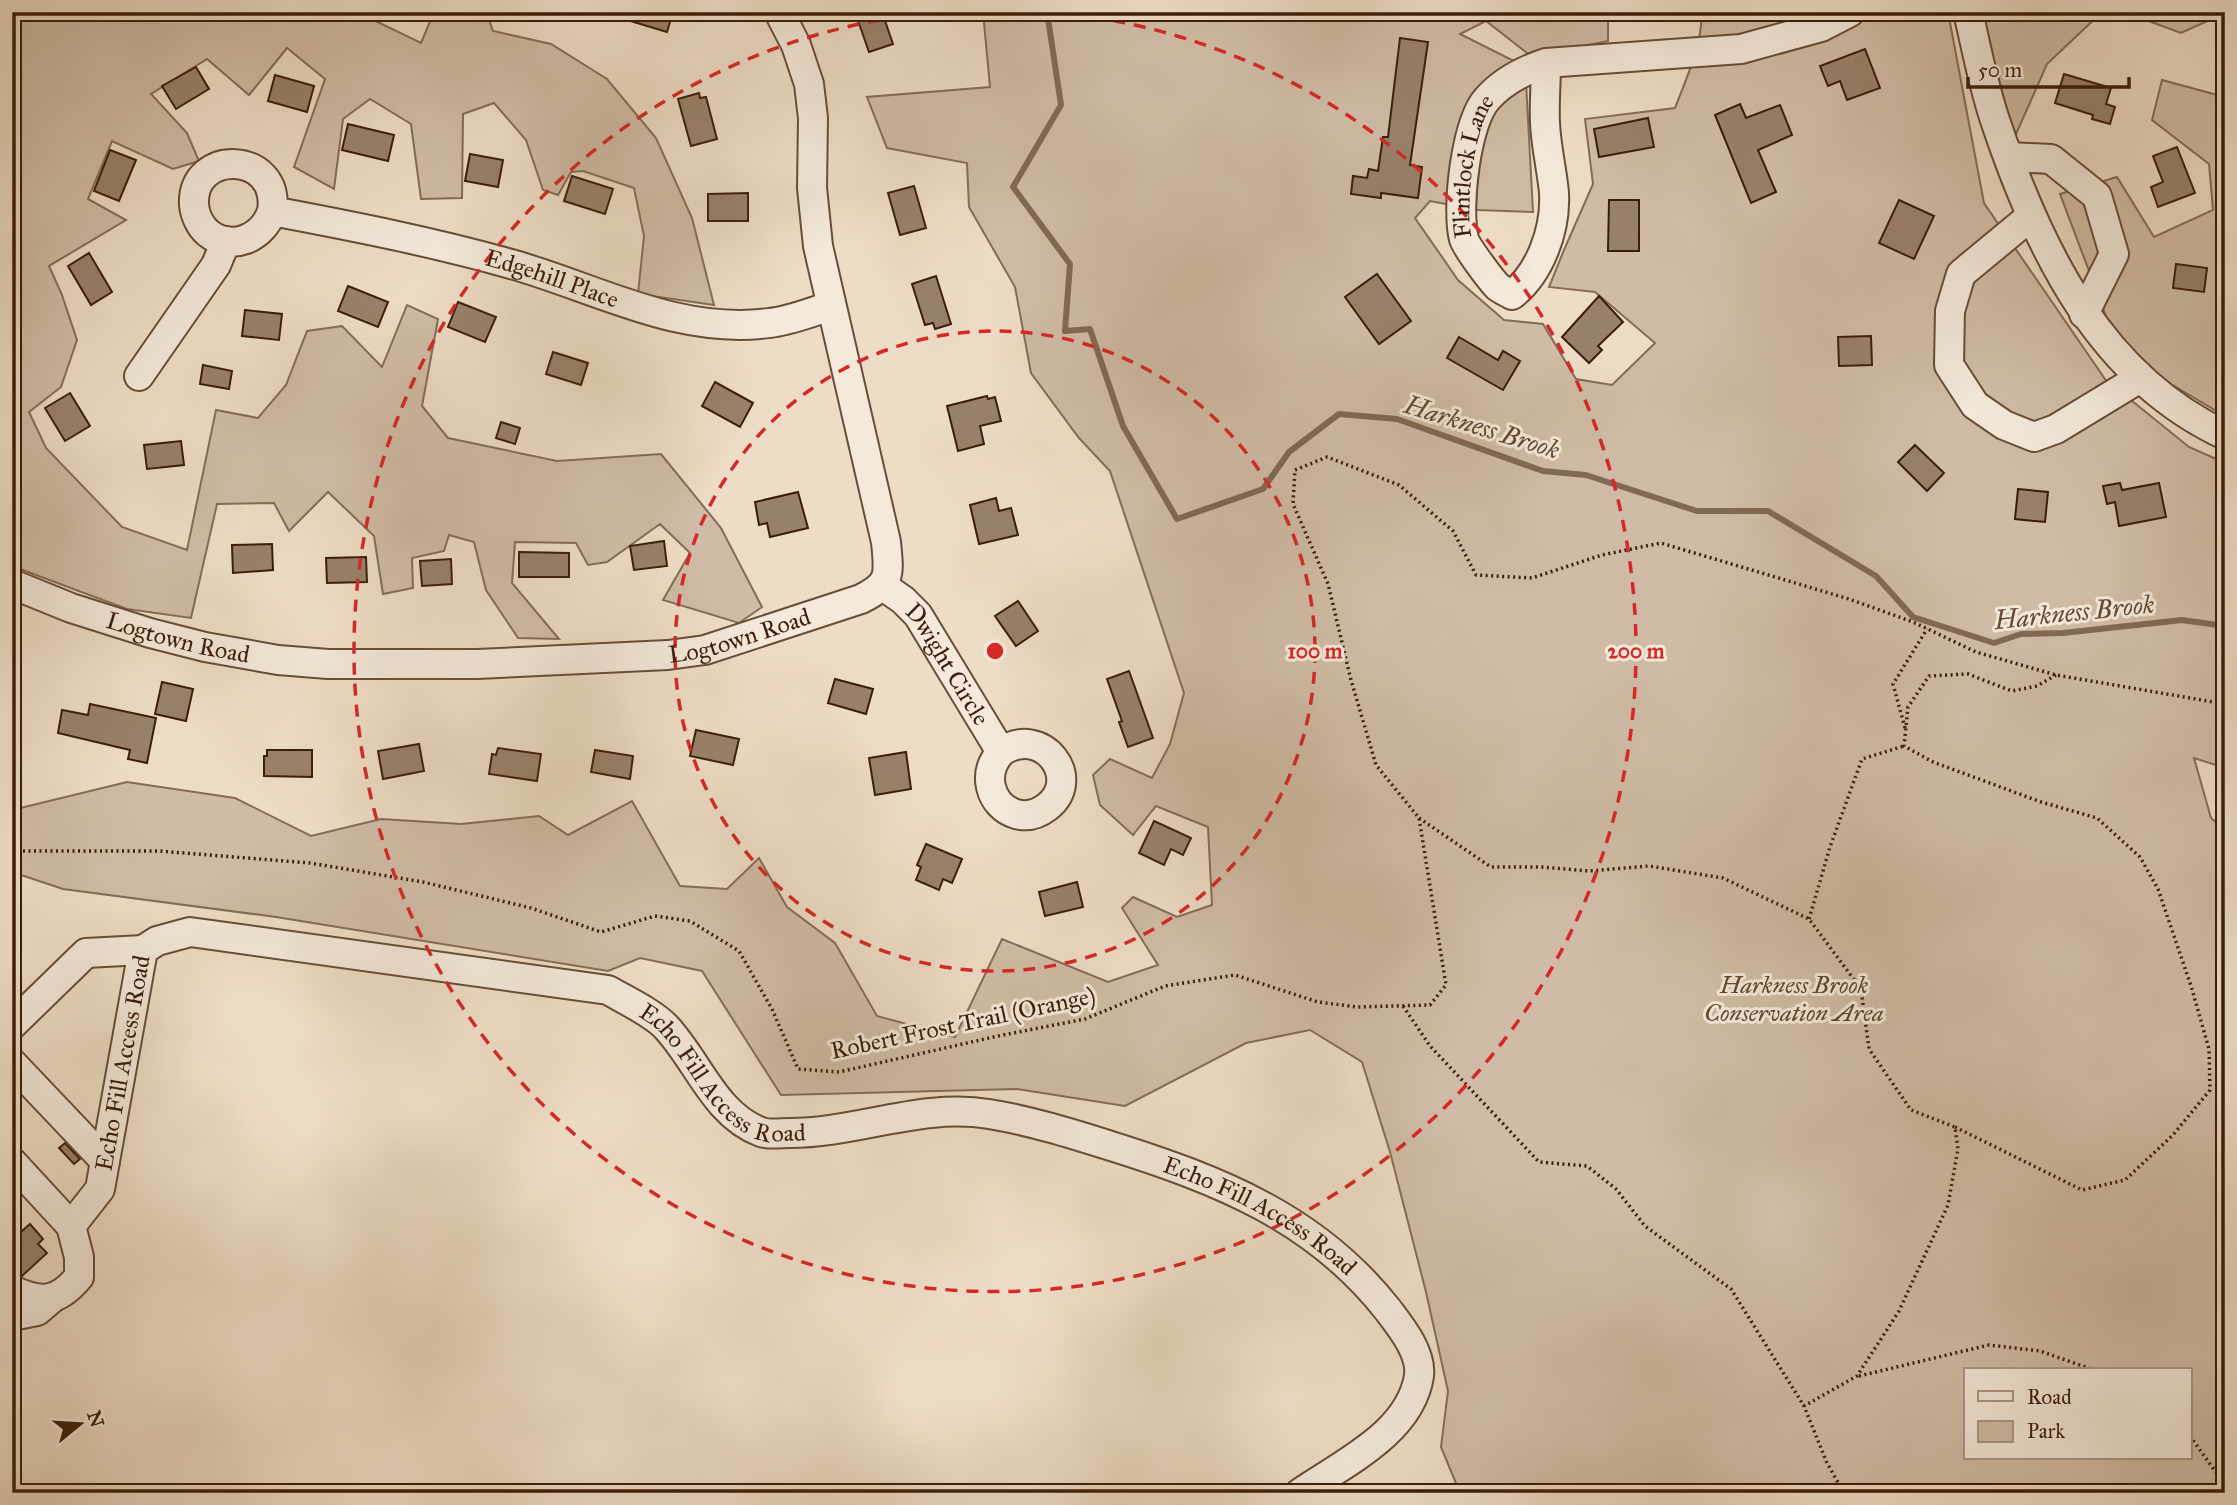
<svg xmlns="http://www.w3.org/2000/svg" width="2237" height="1505" font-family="'IM FELL Great Primer',serif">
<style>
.green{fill:#d0bca6;stroke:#866c58;stroke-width:2;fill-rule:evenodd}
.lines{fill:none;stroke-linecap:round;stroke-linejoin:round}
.stream{stroke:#826954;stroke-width:6}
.building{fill:#98816b;stroke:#3b1d09;stroke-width:2}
.minor-casing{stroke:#684d38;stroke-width:32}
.path{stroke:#3b1d09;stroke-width:3.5;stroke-dasharray:2 3.5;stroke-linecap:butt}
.minor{stroke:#f4e9da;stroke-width:28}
.ring{fill:none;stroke:#d62828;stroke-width:3.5;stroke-dasharray:12 9}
.labels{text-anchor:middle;stroke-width:6;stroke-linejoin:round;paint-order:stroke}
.street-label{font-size:24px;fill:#3b1d09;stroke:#f4e9da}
.park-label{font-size:24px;font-style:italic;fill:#604530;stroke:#f4e9da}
.water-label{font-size:26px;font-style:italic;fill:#644935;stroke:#f4e9da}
.centre{fill:#d62828;stroke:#f4e9da;stroke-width:3.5}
.ring-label{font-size:21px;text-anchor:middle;font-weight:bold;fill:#d62828;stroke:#f4e9da;stroke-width:6;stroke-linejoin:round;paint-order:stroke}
</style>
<rect width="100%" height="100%" fill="#eeddc6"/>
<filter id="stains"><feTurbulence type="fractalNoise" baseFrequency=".00286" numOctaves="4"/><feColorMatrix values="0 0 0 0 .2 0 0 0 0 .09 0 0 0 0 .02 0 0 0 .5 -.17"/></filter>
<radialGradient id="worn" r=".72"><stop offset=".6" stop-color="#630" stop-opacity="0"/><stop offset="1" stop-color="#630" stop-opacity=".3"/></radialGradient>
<g class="green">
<path d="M12 12H357L421 43 434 12H486L493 31 551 44 607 79 656 138 692 218 714 305 638 294 644 236 634 188 583 171 571 172 558 195 543 190 526 140 494 103 463 114 462 198 421 199 411 124 370 99 343 119 334 189 294 167 325 79 287 48 249 95 207 59 151 94 187 133 199 161 173 169 112 141 88 199 126 220 49 266 62 295 77 340 61 387 29 412 46 448 122 527 187 550 216 410 258 418 286 385 307 331 342 326 382 367 407 305 438 319 422 406 448 438 557 461 661 454 721 528 762 607 739 623 663 600 690 553 660 524 607 562 588 565 576 543 515 542 512 583 559 639 518 638 486 590 474 542 449 535 444 551 412 558 413 588 383 594 374 536 328 492 289 531 274 503 217 504 191 618 127 609 12 566Z"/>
<path d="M983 12H1608V41L1532 57 1486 21 1460 34 1518 63 1526 82 1533 212 1478 210 1430 201 1415 218 1458 280 1504 320 1543 324 1576 379 1612 385 1655 343 1595 292 1549 287 1564 250 1593 184 1585 119 1675 108C1685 82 1704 40 1701 12H1948L1984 203 2105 379 2189 447 2225 463V768L2194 758 2211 818 2225 830V1493H1460L1441 1447 1448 1391 1426 1292 1390 1152 1362 1062 1310 1030 1246 1043 1125 1106 1017 1089 781 1095 702 971 640 958 608 971 276 917 63 889 12 872V810L127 782 235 798 311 836 381 819 461 824 539 816 568 835 632 801 680 886 727 889 759 858 787 907 835 943 877 1016 955 1037 1002 939 1108 982 1158 965 1122 908 1133 897 1177 917 1212 905 1208 827 1156 806 1133 835 1100 805 1093 775 1110 759 1152 778 1170 744 1184 693 1110 471 1079 438 1031 373 1015 287 969 207 967 163 887 148 867 97 990 87ZM1966 1370H2190V1458H1966Z"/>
<path d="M1974 12H2102L2047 64 2013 141Z"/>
<path d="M2124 12H2225V13L2181 33Z"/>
<path d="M2162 80 2225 97V416L2147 370 2106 316 2060 194 2117 177 2154 237 2213 210 2209 164 2152 120Z"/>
</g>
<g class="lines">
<path class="stream" d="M1047 12 1061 105 1013 187 1070 264 1065 331 1090 329 1123 426 1177 519 1263 489 1289 452 1339 414 1397 419 1543 471 1586 475 1697 511H1768L1876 576 1913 617 1994 643 2021 634 2063 633 2182 620 2225 626"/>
</g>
<g class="building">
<path d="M617 12H673L667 32 617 17Z"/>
<path d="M855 12H882L893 44 869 52Z"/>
<path d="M1400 38 1428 42 1410 165 1422 167 1418 198 1381 193V198L1351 194 1353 176 1367 178 1369 169 1378 171 1383 137H1388Z"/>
<path d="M1865 49 1880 88 1847 100 1840 81 1828 86 1820 66Z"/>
<path d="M196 67 209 89 176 109 162 86Z"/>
<path d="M2064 74 2111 88 2106 104 2115 107 2110 124 2092 119 2093 115 2055 103Z"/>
<path d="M275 75 314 86 307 112 268 101Z"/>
<path d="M699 93 700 98 706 97 717 139 691 146 678 99Z"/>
<path d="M1740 104 1746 118 1780 105 1792 135 1758 150 1776 192 1751 203 1715 115Z"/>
<path d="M1648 118 1654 147 1599 157 1594 129Z"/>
<path d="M348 124 394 135 388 161 342 150Z"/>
<path d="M2177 147 2195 193 2158 207 2151 187 2163 182 2153 156Z"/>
<path d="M110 150 136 160 119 201 94 191Z"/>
<path d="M470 154 503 160 498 187 465 181Z"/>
<path d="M572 176 613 189 605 214 564 201Z"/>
<path d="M914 186 926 228 900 235 888 193Z"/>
<path d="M748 193V221H708V194Z"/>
<path d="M1609 200H1639V251H1608Z"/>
<path d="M1899 200 1934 216 1914 259 1879 243Z"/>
<path d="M89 253 112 292 91 305 68 266Z"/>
<path d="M2176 264 2207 268 2204 292 2173 288Z"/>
<path d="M1377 274 1411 321 1379 344 1345 297Z"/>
<path d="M936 276 951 324 935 329 933 323 925 325 912 284Z"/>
<path d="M348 286 388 302 378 327 338 311Z"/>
<path d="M1599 296 1623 322 1598 346 1602 350 1589 363 1562 337Z"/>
<path d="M458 302 496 317 485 342 448 327Z"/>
<path d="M245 310 282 314 279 340 242 336Z"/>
<path d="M1871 336 1872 365 1839 366 1838 337Z"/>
<path d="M1459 337 1498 360 1503 351 1520 361 1503 390 1447 358Z"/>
<path d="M553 352 588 363 581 385 546 374Z"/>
<path d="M203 365 232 371 229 389 200 384Z"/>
<path d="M715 382 753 403 740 427 702 406Z"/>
<path d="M70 393 90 426 65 441 45 408Z"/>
<path d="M987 396 988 399 995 397 1001 421 980 426 984 444 958 451 947 406Z"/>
<path d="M501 422 520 428 515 444 496 438Z"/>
<path d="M181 441 184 465 147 469 144 445Z"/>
<path d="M1915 445 1944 473 1927 491 1898 462Z"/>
<path d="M2120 483 2122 490 2159 483 2166 517 2119 526 2115 502 2107 504 2103 486Z"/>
<path d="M2018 489 2048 492 2045 522 2015 519Z"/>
<path d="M798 492 808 528 770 537 767 523 759 525 755 502Z"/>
<path d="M996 498 999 511 1011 508 1018 535 979 544 970 505Z"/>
<path d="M664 541 667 566 634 570 630 546Z"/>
<path d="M272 544 273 570 233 573 232 545Z"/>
<path d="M519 552 569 553V577H519Z"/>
<path d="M366 557 367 582 327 583 326 558Z"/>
<path d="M451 559 452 584 422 586 420 561Z"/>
<path d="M1018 601 1038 631 1016 646 995 616Z"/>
<path d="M1129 671 1153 738 1128 747 1119 722 1122 721 1107 679Z"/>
<path d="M835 679 873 689 866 714 828 703Z"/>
<path d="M162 682 193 689 186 721 155 714Z"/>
<path d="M90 704 156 718 147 763 128 759 130 750 58 733 62 710 88 715Z"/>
<path d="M696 730 739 739 733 765 690 756Z"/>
<path d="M419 744 424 771 383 779 378 751Z"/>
<path d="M498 748 541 754 537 781 489 774 492 754 496 755Z"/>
<path d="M267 750H312V777L264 776V756H267Z"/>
<path d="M595 750 633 756 630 779 591 772Z"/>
<path d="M906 752 911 789 875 795 869 758Z"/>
<path d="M1154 821 1191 838 1183 855 1171 849 1164 865 1139 853Z"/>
<path d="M926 844 962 859 952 883 943 879 939 890 916 880 921 867 917 865Z"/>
<path d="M1077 882 1083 907 1045 916 1039 892Z"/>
<path d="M65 1143 80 1159 74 1164 59 1148Z"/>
<path d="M12 1220 22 1231 30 1224 43 1239 38 1244 47 1253 22 1276 12 1268Z"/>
</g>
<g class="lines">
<g class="minor-casing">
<g id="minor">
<path d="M1968 12C1977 50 1984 90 1997 126 2039 250 2100 377 2225 435"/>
<path id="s1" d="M1546 63C1546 83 1544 103 1545 123 1546 147 1552 170 1554 193 1556 230 1540 273 1512 295 1507 292 1502 290 1498 287 1491 280 1467 248 1464 239 1456 209 1466 122 1487 99 1502 82 1525 70 1546 63L1741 49 1821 27 1850 12"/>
<path d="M2009 157 2051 159 2097 196 2114 254 2084 314"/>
<path id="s2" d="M272 211C263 238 232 252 208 233 200 226 195 215 194 205 191 148 281 151 272 211 352 226 433 242 511 264 597 288 677 335 769 323 790 321 811 312 831 306"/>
<path d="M2031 216 1961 274 1950 311 1949 365 1975 405 2004 425 2034 437 2056 429 2140 378"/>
<path d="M139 376 216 265 226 241"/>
<path id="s3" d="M12 584 71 608 150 633 205 647 278 660 328 664H477L668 655 705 650 861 599C892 584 889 574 886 542L818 246 812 188 813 118 809 84 796 45 779 12"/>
<path id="s4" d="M883 586 903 600 918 615 1001 752C1042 723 1084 779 1047 807 1038 814 1027 817 1016 814 1003 810 994 800 991 787 988 774 992 762 1001 752"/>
<path d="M12 1025 86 953 143 950"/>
<path d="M12 1063 105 1161"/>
<path id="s5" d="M12 1162 71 1226 100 1189 143 950 157 941 190 932 608 990C625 1000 653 1013 666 1027 698 1061 715 1115 761 1132 769 1135 781 1133 790 1133 857 1133 921 1103 989 1114 1031 1121 1070 1133 1111 1146 1219 1180 1316 1218 1388 1310 1401 1327 1422 1353 1419 1376 1410 1433 1344 1463 1300 1493"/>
<path d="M12 1290C42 1304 58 1302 79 1277V1257L71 1226"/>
<path d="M12 1316 37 1311 51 1299"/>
</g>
</g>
<g class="path">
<path d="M1905 728 1893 684 1927 629"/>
<path d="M1419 818 1491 867H1541L1589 871 1649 866 1723 878 1809 919 1861 989 1869 1049 1911 1110 1955 1127 1958 1149 1948 1205 1899 1311 1857 1376 1804 1406"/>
<path d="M12 851H159L310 863 423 882 531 908 601 932 655 916 690 921 739 951 772 1009 798 1069 839 1072 998 1036 1085 1019 1165 986 1235 975 1318 1002 1357 1007 1430 1005 1446 985 1419 818 1376 765 1351 680 1328 584 1293 504 1295 470 1327 457 1399 485 1453 531 1476 575 1532 578 1602 555 1661 543 1849 599 1913 622 1976 652 2056 675 2225 704"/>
<path d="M1809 919 1830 847 1862 759 1904 746"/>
<path d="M1403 1006 1430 1046 1539 1162 1587 1166 1616 1189 1645 1226 1731 1289 1804 1406 1827 1463 1844 1493"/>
<path d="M1955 1127 2082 1190 2125 1180 2173 1135 2210 1090 2209 1049 2191 986 2158 889 2140 857 2097 818 2041 802 1933 762 1904 746 1908 707 1929 676 1968 674 2012 691 2037 686 2056 675"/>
<path d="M1859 1376 1989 1345 2040 1351 2094 1370"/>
<path d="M2190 1436 2225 1485"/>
</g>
<use href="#minor" class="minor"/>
</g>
<g class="ring">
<circle cx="995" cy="651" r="320"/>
<path d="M1051 12A641 641 0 1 1 939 12"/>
</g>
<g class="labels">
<g class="street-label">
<text dy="8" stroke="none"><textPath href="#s1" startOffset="394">Flintlock Lane</textPath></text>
<text dy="8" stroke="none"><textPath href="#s2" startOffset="534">Edgehill Place</textPath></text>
<text dy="8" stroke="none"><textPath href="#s3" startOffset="742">Logtown Road</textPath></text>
<text dy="8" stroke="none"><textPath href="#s3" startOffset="175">Logtown Road</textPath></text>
<text dy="8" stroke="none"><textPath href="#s4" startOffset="103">Dwight Circle</textPath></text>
<text transform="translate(963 1023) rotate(-12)" y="8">Robert Frost Trail (Orange)</text>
<text dy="8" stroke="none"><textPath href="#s5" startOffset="262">Echo Fill Access Road</textPath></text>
<text dy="8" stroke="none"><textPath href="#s5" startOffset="998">Echo Fill Access Road</textPath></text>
<text dy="8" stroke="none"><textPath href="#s5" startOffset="1584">Echo Fill Access Road</textPath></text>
</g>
<g class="park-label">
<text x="1794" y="993">Harkness Brook<tspan x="1794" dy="28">Conservation Area</tspan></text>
</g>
<g class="water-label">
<text transform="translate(1482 427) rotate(17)" y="9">Harkness Brook</text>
<text transform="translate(2074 612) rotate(-6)" y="9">Harkness Brook</text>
</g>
</g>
<circle cx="995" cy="651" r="10" class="centre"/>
<g class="ring-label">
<text x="1315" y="658">100 m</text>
<text x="1636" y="658">200 m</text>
</g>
<rect width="2237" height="1505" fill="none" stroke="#eeddc6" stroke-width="42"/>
<rect x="14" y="14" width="2209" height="1477" fill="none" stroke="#3b1d09" stroke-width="3.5"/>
<rect x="21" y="21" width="2195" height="1463" fill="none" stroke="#3b1d09" stroke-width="2"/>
<rect x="1964" y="1368" width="228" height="91" fill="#f4e9da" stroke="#aa9786" stroke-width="2"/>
<rect x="1978" y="1391" width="35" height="10" fill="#f4e9da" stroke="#aa9786" stroke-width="2"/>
<text x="2027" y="1404" font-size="21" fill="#3b1d09">Road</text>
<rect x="1978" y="1421" width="35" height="21" fill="#d0bca6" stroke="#aa9786" stroke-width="2"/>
<text x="2027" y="1438" font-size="21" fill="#3b1d09">Park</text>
<g transform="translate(80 1424) rotate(72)" stroke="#f4e9da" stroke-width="5" paint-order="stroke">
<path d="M0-5L12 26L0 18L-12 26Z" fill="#3b1d09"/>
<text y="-10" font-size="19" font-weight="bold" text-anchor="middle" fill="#3b1d09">N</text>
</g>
<path d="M1968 77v10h161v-10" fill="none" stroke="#3b1d09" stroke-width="3.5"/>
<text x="1978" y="77" font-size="21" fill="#3b1d09" stroke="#f4e9da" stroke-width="5" paint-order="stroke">50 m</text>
<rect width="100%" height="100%" filter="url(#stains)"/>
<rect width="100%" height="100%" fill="url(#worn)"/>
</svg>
